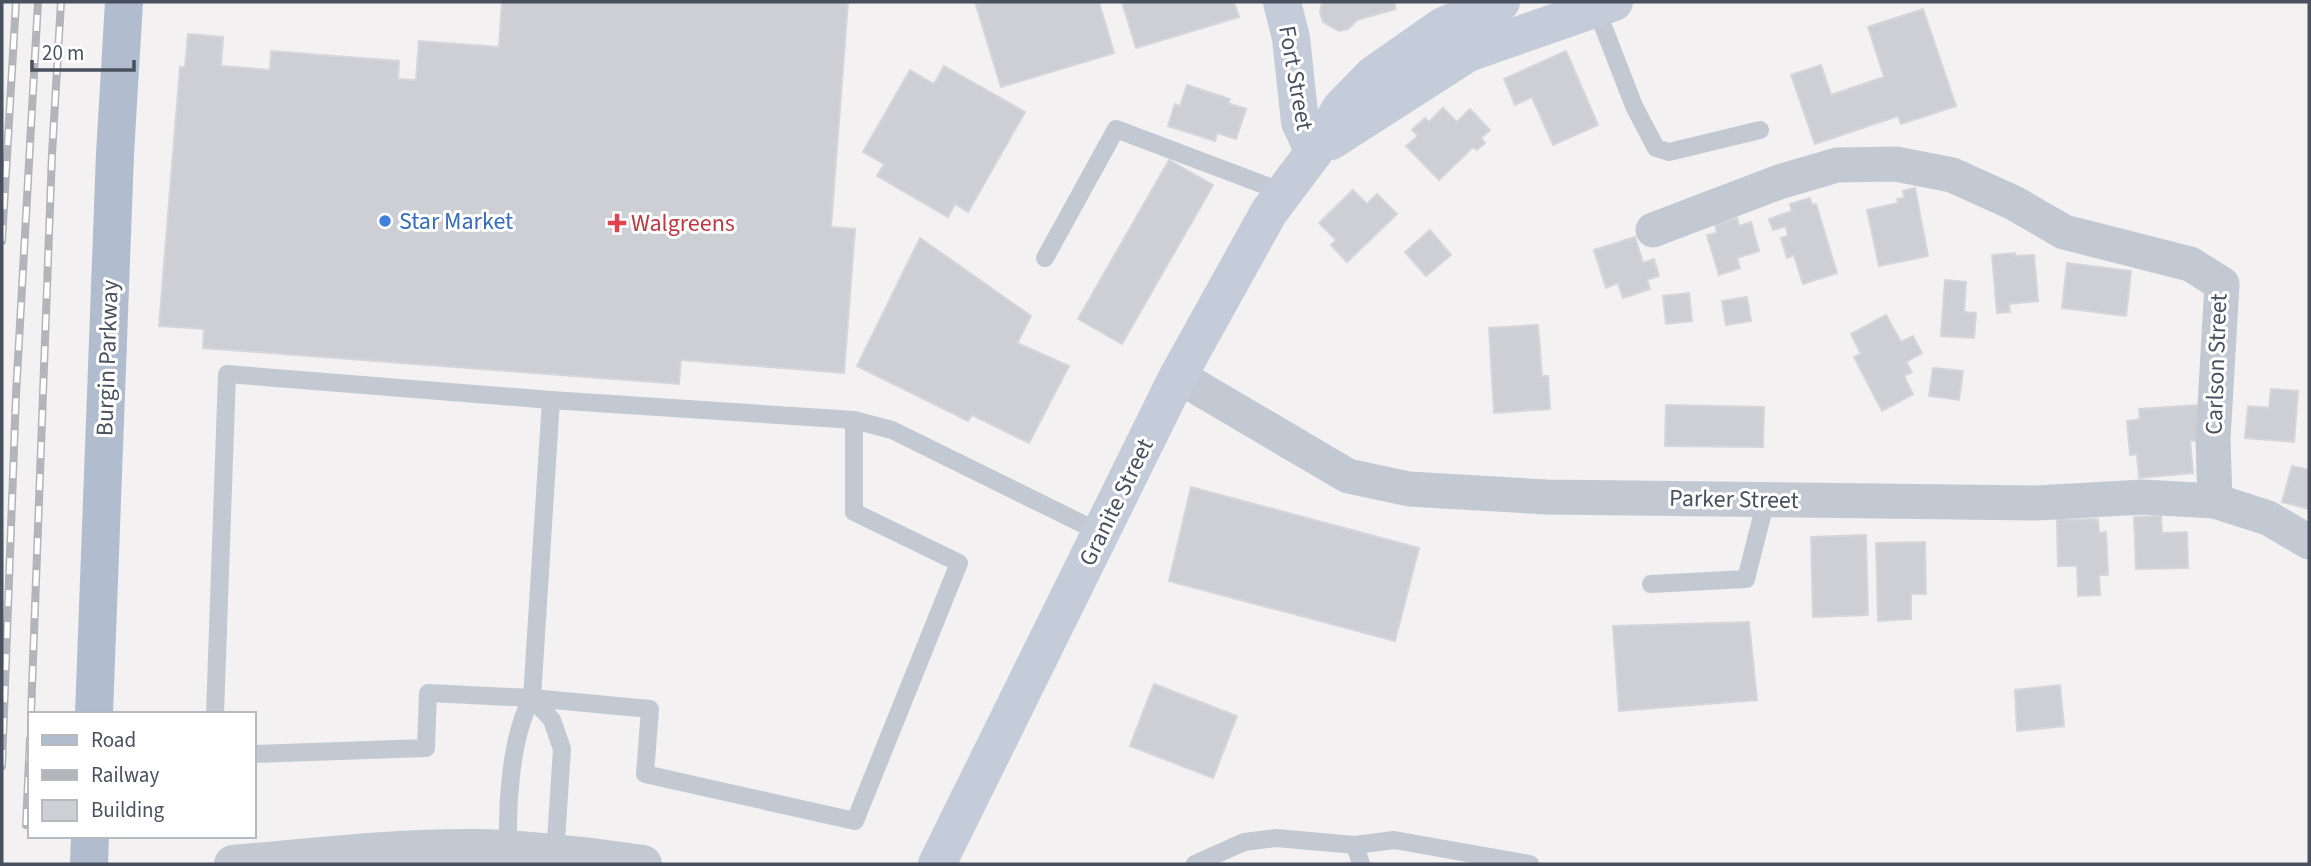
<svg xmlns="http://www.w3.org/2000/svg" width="2311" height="866" font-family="'Source Sans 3',sans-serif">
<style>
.building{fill:#cecfd5;stroke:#d5d6dc;stroke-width:2}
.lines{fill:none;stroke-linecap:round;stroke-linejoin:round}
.service{stroke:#c2c9d2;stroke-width:18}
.minor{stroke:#c2c9d2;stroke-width:35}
.tertiary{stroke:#c2c9d2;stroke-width:38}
.secondary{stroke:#c4ccd9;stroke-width:38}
.primary{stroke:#b1bdcf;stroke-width:38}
.rail-casing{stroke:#b3b5bb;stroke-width:8}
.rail{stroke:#fff;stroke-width:5;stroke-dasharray:16;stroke-linecap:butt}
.shop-dot{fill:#3f7fe0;stroke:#fff;stroke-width:2.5}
.health-dot{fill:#e0444e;stroke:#fff;stroke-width:2.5}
.labels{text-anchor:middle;stroke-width:6;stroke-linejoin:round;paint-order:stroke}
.street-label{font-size:24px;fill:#49515e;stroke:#fff}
.shop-label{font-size:24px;fill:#366cbe;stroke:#fff;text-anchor:start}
.health-label{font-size:24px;fill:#be3a42;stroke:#fff;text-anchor:start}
</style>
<rect width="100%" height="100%" fill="#f3f1f1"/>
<g class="building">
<path d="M502 2H848L831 227 855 229 844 373 681 360 679 384 203 348 204 329 159 326 180 67H185L188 34 223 37 221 66 270 70 271 51 399 61 398 79 416 80 419 41 499 47Z"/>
<path d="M975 2H1099L1114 53 1001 87Z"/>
<path d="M1122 2H1234L1239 17 1136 48Z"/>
<path d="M1322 2H1394L1396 9 1357 20 1348 29 1339 31 1323 22 1320 12Z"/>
<path d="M1923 9 1956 106 1901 124 1898 116 1815 144 1791 75 1821 65 1831 95 1884 77 1868 27Z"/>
<path d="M1566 51 1598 125 1553 145 1532 97 1515 105 1504 79Z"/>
<path d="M944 66 1025 112 968 212 955 204 948 217 877 176 884 164 863 152 910 70 934 84Z"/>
<path d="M1187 85 1230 99 1228 103 1246 109 1236 139 1217 133 1215 141 1168 126 1175 104 1180 106Z"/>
<path d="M1443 108 1457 122 1470 109 1490 130 1481 138 1485 143 1477 150 1473 147 1439 180 1406 146 1418 136 1412 130 1425 118 1429 122Z"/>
<path d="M1169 160 1213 185 1122 344 1078 319Z"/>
<path d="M1915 188 1928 256 1879 266 1867 210 1898 203 1897 199 1904 198 1903 191Z"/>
<path d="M1353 190 1367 204 1377 194 1397 214 1347 262 1331 245 1336 240 1319 223Z"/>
<path d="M1810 198 1812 205 1816 204 1837 273 1803 284 1794 255 1787 258 1781 238 1788 236 1786 226 1773 230 1769 219 1792 211 1790 204Z"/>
<path d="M1737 218 1739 226 1751 222 1759 251 1737 258 1740 268 1719 275 1707 235 1717 233 1715 225Z"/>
<path d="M1430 230 1451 255 1426 276 1405 252Z"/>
<path d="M1635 237 1643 263 1654 259 1659 276 1647 280 1650 289 1623 298 1618 283 1606 288 1594 250Z"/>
<path d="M920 238 1031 316 1017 343 1069 366 1029 443 972 415 968 421 857 366Z"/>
<path d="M2015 253V256L2034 255 2038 301 2009 304 2010 312 1997 313 1992 255Z"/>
<path d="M2067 263 2131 271 2126 316 2062 308Z"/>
<path d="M1945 280 1966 282 1964 312 1976 313 1974 338 1941 336Z"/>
<path d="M1689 293 1692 321 1666 324 1663 296Z"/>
<path d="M1747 297 1751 321 1726 325 1722 301Z"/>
<path d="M1886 315 1901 342 1913 336 1922 353 1906 362 1912 372 1904 376 1913 394 1882 411 1854 357 1861 354 1851 334Z"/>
<path d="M1538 325 1542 376H1548L1550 409 1494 413 1489 328Z"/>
<path d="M1933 368 1963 371 1959 400 1929 396Z"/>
<path d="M2271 389 2298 391 2294 442 2245 438 2248 406 2269 408Z"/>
<path d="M1666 405 1764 407 1763 447 1665 446Z"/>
<path d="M2198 405 2201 440 2190 441 2193 473 2139 478 2137 454 2130 455 2127 421 2140 419 2139 409Z"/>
<path d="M2292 466 2309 470V509L2282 502Z"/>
<path d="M1191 487 1419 548 1395 641 1169 581Z"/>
<path d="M2161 516 2162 533 2187 532 2188 568 2136 569 2134 517Z"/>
<path d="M2098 519 2099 533 2106 532 2108 575H2099L2100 595 2078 596 2077 566H2058L2057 520Z"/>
<path d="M1866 535 1868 615 1813 617 1811 537Z"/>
<path d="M1925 542 1926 594H1911V619L1878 621 1876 543Z"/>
<path d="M1749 622 1757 700 1619 711 1613 626Z"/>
<path d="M1154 684 1237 716 1213 778 1130 746Z"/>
<path d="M2060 685 2064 726 2017 731 2015 690Z"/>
</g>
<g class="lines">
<g class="service">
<path d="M1596 8 1634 106 1656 148 1669 152 1760 130"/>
<path d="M1045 258 1116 129 1283 192"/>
<path d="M1651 584 1746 579 1766 500"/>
<path d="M532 698 552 720 562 749 555 856"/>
<path d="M215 714 227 374 551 400 854 420 892 430 1101 533"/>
<path d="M254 754 426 748 428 693 532 698 650 709 645 774 855 821 959 563 854 512V420"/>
<path d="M1355 845 1361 864"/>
<path d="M509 854C506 810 510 737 532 698L551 400"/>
<path d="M1195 864 1244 842 1276 838 1355 845 1394 840 1530 864"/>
</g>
<g class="minor">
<path d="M1653 230 1779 182 1837 165 1896 164 1952 175 2014 203 2064 232 2190 264 2222 284 2213 439 2215 501"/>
<path d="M1178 376 1348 476 1409 489 1546 497 2037 503 2143 497 2215 501 2268 518 2309 542"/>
</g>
<path class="tertiary" d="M233 864C314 857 396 847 478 848 534 849 589 856 643 864"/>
<g class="secondary">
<path d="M1282 2 1291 38 1300 122 1314 152"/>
<path d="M1331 141 1468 53 1614 2"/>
<path d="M937 864 1178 376 1269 212 1314 152 1341 108 1373 75 1443 26 1501 2"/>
</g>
<g class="primary">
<path d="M94 714 115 154 124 2"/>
<path d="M89 864 90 836"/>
</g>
<g class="rail-casing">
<g id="rail">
<path d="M2 241 16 2"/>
<path d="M31 714 52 154 61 2"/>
<path d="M2 766 16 395 38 2"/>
<path d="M26 825 30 739"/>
</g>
</g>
<use href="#rail" class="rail"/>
</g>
<circle class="shop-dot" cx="385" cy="221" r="7"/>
<path class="health-dot" d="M613.5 212.5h7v7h7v7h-7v7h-7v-7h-7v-7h7z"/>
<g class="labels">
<g class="street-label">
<text transform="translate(1296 78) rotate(80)" y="8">Fort Street</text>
<text transform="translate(107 358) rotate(-88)" y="8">Burgin Parkway</text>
<text transform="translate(2216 364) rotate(-88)" y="8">Carlson Street</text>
<text transform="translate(1734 499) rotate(1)" y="8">Parker Street</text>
<text transform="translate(1116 502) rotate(-64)" y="8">Granite Street</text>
</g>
<g class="shop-label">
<text x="399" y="229">Star Market</text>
</g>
<g class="health-label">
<text x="631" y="231">Walgreens</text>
</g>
</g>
<rect width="2311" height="866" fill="none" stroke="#49515e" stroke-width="7"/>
<rect x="28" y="712" width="228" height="126" fill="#ffffff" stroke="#b6b9bf" stroke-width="2"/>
<rect x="42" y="735" width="35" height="10" fill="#b1bdcf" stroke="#b6b9bf" stroke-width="2"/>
<text x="91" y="747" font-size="21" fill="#49515e">Road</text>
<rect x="42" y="770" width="35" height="10" fill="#b3b5bb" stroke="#b6b9bf" stroke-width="2"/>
<text x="91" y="782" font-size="21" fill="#49515e">Railway</text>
<rect x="42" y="800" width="35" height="21" fill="#cecfd5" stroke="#b6b9bf" stroke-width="2"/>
<text x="91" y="817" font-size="21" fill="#49515e">Building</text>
<path d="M32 60v10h102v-10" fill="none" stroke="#49515e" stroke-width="3.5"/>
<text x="42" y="60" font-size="21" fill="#49515e" stroke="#ffffff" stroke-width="5" paint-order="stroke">20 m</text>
</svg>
